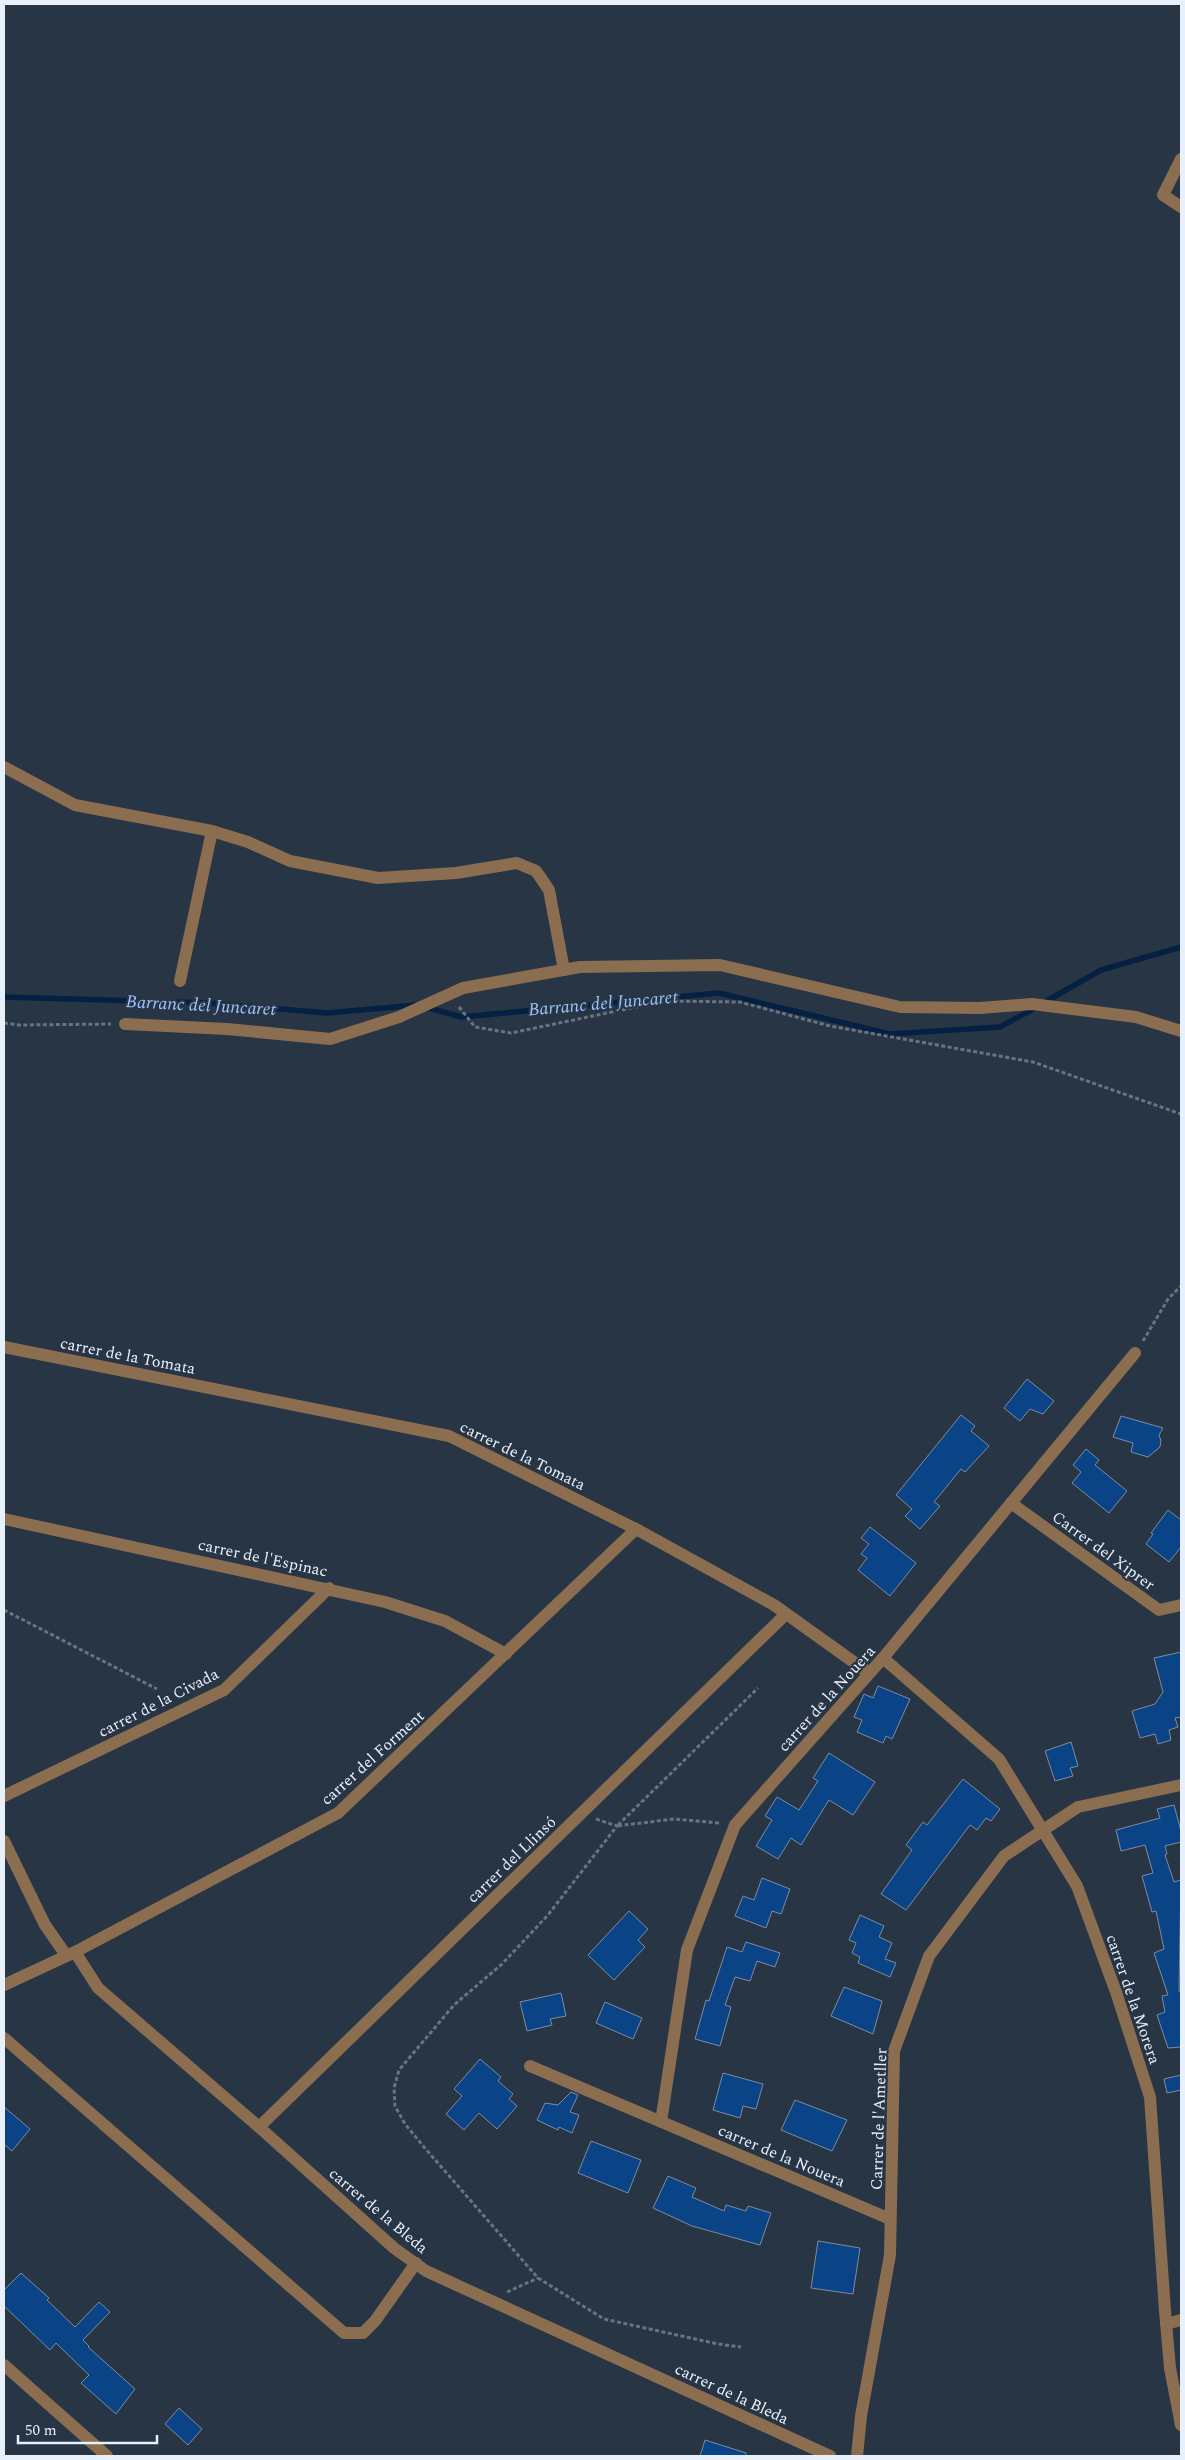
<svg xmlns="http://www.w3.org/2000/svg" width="1185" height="2460" font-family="Spectral,serif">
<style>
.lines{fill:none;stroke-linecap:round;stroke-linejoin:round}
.stream{stroke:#042043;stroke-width:5.5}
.building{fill:#0a4487;stroke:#7d8ca0}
.path{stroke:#697482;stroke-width:3;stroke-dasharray:4 2.5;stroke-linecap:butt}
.minor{stroke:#8b6d50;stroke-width:12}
.labels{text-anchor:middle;stroke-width:4.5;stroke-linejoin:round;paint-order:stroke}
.street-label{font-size:16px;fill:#e8f0fb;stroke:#283545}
.water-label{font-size:18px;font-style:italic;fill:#9bc5ff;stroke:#283545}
</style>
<rect width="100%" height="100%" fill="#283545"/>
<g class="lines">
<g class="stream">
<path d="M4 997 209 1003 327 1013 416 1005"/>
<path d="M1043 1003 1101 970 1181 947"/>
<path d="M425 1007 461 1017 719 993 890 1034 1000 1027 1035 1008"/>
</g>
</g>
<g class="building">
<path d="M1027 1379 1054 1401 1043 1414 1030 1409 1020 1421 1004 1408Z"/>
<path d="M961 1415 975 1426 971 1431 989 1446 965 1472 961 1469 934 1502 940 1506 920 1529 905 1516 912 1509 896 1495Z"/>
<path d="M1121 1416 1163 1428 1159 1435 1161 1441 1160 1447 1148 1457 1131 1452 1133 1443 1113 1437Z"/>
<path d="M1086 1449 1099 1460 1095 1465 1127 1491 1109 1513 1072 1483 1081 1472 1073 1465Z"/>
<path d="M1168 1510 1181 1520V1547L1169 1562 1146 1544 1153 1534 1151 1533Z"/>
<path d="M870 1527 916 1563 890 1596 858 1570 867 1558 861 1554 869 1544 861 1538Z"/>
<path d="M1181 1652V1717L1175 1718 1178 1727 1169 1730 1171 1740 1158 1744 1155 1734 1140 1738 1132 1711 1155 1704 1163 1692 1154 1658Z"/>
<path d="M878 1686 910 1699 892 1739 886 1736 883 1743 857 1732 862 1720 854 1717 864 1694 873 1698Z"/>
<path d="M1071 1742 1078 1766 1070 1768 1073 1776 1055 1781 1045 1751Z"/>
<path d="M829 1753 875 1782 853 1815 829 1800 801 1845 791 1838 778 1859 756 1846 772 1820 765 1816 777 1797 799 1810 818 1781 813 1778Z"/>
<path d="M963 1779 1000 1809 991 1821 986 1818 977 1830 970 1825 906 1910 881 1894 912 1850 906 1845 923 1822 927 1825Z"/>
<path d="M1174 1805 1181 1831V1842L1165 1846 1167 1854 1165 1855 1174 1882 1181 1880 1179 1992 1181 1991V2047L1168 2048 1157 2015 1165 2012 1162 1996 1168 1995 1154 1953 1164 1949 1156 1911 1152 1912 1142 1876 1153 1873 1145 1845 1121 1851 1116 1830 1160 1818 1157 1809Z"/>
<path d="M762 1878 790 1889 781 1914 772 1911 766 1928 735 1916 743 1896 754 1900Z"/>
<path d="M629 1911 648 1929 638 1940 645 1947 614 1980 588 1955Z"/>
<path d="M860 1915 884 1926 879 1937 892 1943 885 1959 896 1963 890 1977 858 1963 860 1957 852 1953 856 1943 849 1940Z"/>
<path d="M746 1942 780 1953 775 1967 757 1961 750 1981 735 1977 725 2005 731 2007 720 2046 695 2039 706 2000 709 2001 727 1947 742 1952Z"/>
<path d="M844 1987 882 2001 873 2034 831 2016Z"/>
<path d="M561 1993 566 2016 550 2019 552 2025 527 2031 520 2002Z"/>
<path d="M605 2002 642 2018 633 2039 596 2023Z"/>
<path d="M480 2059 501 2077 498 2081 513 2094 509 2099 517 2106 497 2129 479 2113 464 2130 446 2114 462 2096 454 2089Z"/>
<path d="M723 2073 763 2084 756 2109 743 2106 740 2118 713 2110Z"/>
<path d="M1181 2075V2090L1167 2093 1164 2079Z"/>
<path d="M571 2092 578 2095 570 2112 579 2115 572 2133 559 2127 558 2130 537 2120 545 2103 558 2105Z"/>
<path d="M795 2100 847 2120 832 2151 781 2130Z"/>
<path d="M4 2107 30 2129 12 2151 4 2144Z"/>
<path d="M591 2141 641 2160 628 2193 578 2173Z"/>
<path d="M668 2176 696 2188 692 2197 724 2211 726 2205 746 2211 748 2206 771 2213 760 2245 692 2226 653 2208Z"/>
<path d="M818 2241 860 2248 853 2294 811 2288Z"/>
<path d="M21 2273 49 2298 47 2300 75 2327 99 2302 110 2312 83 2340 89 2346 88 2347 135 2389 116 2414 81 2383 89 2375 56 2343 50 2350 4 2306V2290Z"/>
<path d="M179 2408 202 2429 188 2445 165 2424Z"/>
<path d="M705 2440 746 2453V2456H700Z"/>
</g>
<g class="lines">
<g class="path">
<path d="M459 1007 475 1027 511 1033 665 1001 740 1002 830 1026 1033 1062 1181 1114"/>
<path d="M4 1023 19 1025 111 1024"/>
<path d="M1143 1341 1168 1299 1181 1286"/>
<path d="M4 1610 157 1689"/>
<path d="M596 1819 617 1826 548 1915 502 1964 454 2005 399 2070 394 2088 395 2106 405 2124 424 2147 538 2278 604 2319 718 2344 741 2347"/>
<path d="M719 1823 674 1819 617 1826 758 1688"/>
<path d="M507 2292 538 2278"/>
</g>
<g class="minor">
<path d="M1181 159 1163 195 1181 207"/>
<path d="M4 767 75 805 212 831 248 842 290 861 378 878 456 873 517 863 536 871 549 890 564 970"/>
<path d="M180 981 212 831"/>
<path d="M125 1024 227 1029 330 1039 399 1017 463 988 580 967 720 965 900 1007 980 1008 1032 1004 1136 1017 1181 1031"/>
<path d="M4 1347 449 1436 636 1529 774 1605 869 1673"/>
<path d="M1011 1503 1159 1610 1181 1605"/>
<path d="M4 1519 385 1602 445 1621 506 1654"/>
<path d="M883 1658 999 1759 1077 1886 1116 1992 1150 2097 1165 2311 1170 2368 1181 2425"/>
<path d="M4 1796 224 1690 329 1588"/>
<path d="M4 1841 45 1925 66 1955"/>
<path d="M75 1952 98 1988 259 2127 394 2248 426 2271 830 2456"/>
<path d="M4 1985 75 1952 338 1813 636 1529"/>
<path d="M4 2038 344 2333H363L375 2321 416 2263"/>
<path d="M530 2066 890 2219"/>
<path d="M661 2122 687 1950 735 1825 883 1658 1135 1353"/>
<path d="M259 2127 786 1614"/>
<path d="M1166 2324 1181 2320"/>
<path d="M4 2365 107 2456"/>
<path d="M857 2456 861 2416 890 2255 894 2051 929 1956 1004 1856 1078 1807 1181 1785"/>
</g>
</g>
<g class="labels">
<g class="street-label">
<text transform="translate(128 1355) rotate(11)" y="6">carrer de la Tomata</text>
<text transform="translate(523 1455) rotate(26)" y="6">carrer de la Tomata</text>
<text transform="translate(1104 1550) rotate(36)" y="6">Carrer del Xiprer</text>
<text transform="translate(263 1557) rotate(12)" y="6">carrer de l'Espinac</text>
<text transform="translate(826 1698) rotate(-48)" y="6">carrer de la Nouera</text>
<text transform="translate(158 1702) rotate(-27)" y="6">carrer de la Civada</text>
<text transform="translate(372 1757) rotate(-42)" y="6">carrer del Forment</text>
<text transform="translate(511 1859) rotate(-44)" y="6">carrer del Llinsó</text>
<text transform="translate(1134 1999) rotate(71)" y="6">carrer de la Morera</text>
<text transform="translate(878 2119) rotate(-88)" y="6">Carrer de l'Ametller</text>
<text transform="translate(782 2155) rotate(23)" y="6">carrer de la Nouera</text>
<text transform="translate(379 2210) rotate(40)" y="6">carrer de la Bleda</text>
<text transform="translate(732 2393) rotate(25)" y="6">carrer de la Bleda</text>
</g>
<g class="water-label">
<text transform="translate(603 1003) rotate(-5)" y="6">Barranc del Juncaret</text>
<text transform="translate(201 1005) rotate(3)" y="6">Barranc del Juncaret</text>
</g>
</g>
<rect width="1185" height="2460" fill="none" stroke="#e8f0fb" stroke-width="10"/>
<path d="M18 2435v8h139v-8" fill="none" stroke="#e8f0fb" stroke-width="2.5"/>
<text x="25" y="2435" font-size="15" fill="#e8f0fb" stroke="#283545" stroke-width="4" paint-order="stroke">50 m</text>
</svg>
